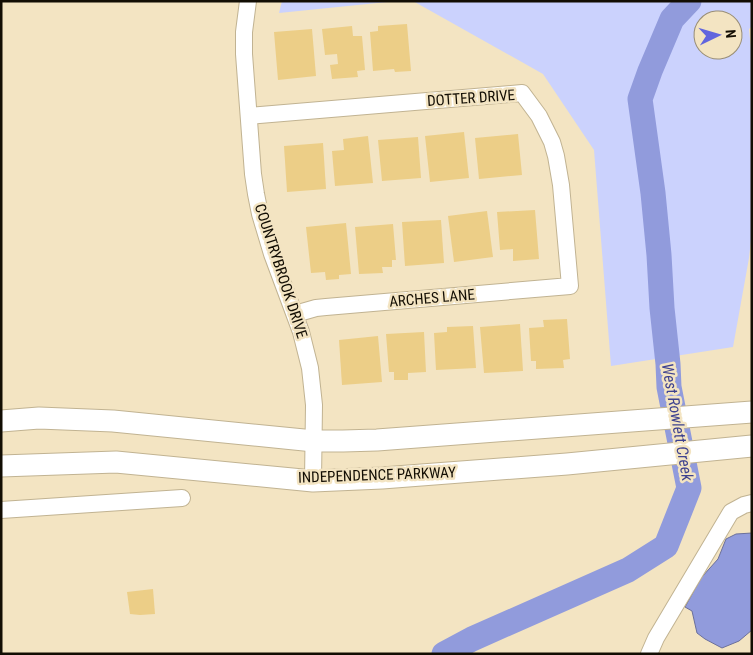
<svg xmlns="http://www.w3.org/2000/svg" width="753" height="655" font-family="'Roboto Condensed',sans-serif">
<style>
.green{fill:#cbd2fd;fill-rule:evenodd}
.water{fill:#919bdc;stroke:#6b709b}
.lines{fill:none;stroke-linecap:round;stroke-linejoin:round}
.river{stroke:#919bdc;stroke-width:25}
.building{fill:#ecce87}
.minor-casing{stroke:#c1b392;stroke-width:18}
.major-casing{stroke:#c1b392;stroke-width:23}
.minor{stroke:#fff;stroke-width:16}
.major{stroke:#fff;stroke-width:21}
.labels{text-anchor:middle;stroke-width:5;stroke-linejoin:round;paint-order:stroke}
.street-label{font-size:15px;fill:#120d03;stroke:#f3e4c2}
.water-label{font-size:16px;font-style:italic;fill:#3e428f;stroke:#f3e4c2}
</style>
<rect width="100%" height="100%" fill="#f3e4c2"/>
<g class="green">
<path d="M282 1H397L279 13Z"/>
<path d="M413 1H752V26L749 29 752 59V231L749 258 733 347 611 366 594 150 543 74ZM703 20H733V50H703Z"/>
</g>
<path class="water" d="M752 533V630L739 641 722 648 705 639 697 633 692 611 685 607 701 578 718 559 726 539 736 534Z"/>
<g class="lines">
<path class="river" d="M444 654 472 639 628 570 666 546 689 488 669 387 668 364 662 308 659 255 653 193 640 99 650 71 672 19 689 1"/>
</g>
<g class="building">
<path d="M407 24 411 71 395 72 394 69 373 71 370 32 378 31V26Z"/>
<path d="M352 26 353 36H362L365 70 357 71 358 77 332 79 330 65 338 64 337 54 325 55 322 29Z"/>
<path d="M312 29 316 76 278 80 274 32Z"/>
<path d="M464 132 469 178 430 182 425 136Z"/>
<path d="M518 134 522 175 479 179 475 138Z"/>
<path d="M368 136 373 183 335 186 332 151 344 150 343 139Z"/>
<path d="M418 137 421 178 382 181 378 140Z"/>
<path d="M323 143 326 189 287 192 284 146Z"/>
<path d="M535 210 539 259 513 261V249L500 250 497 212Z"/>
<path d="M487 211 493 257 454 262 448 216Z"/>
<path d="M441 220 444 263 405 266 402 222Z"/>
<path d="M346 223 351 274 339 275V279L326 280 325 272 311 273 306 227Z"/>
<path d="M393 224 396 260H392V267H382L383 273 359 274 355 227Z"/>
<path d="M567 319 570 359 563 360 564 368 536 369V361H531L529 328 544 327 543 320Z"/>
<path d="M520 324 523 371 484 373 480 327Z"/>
<path d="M473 326 476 368 436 370 434 333 447 332V327Z"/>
<path d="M424 332 426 372 408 373V380H394V372H389L386 334Z"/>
<path d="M378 336 382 382 342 385 339 340Z"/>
<path d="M153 589 155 614 140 615 130 614 127 592Z"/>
</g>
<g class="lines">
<g class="minor-casing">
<g id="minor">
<path d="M248 1 244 32V54L253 174 256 194 260 214 272 254 301 332 310 368 314 405 313 481"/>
<path d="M249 116 522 93 539 116 552 142 556 156 561 185 570 286 326 307 316 308 295 314"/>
<path d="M1 510 182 498"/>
<path d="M649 654 656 638 731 512 744 505 752 503"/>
</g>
</g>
<g class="major-casing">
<g id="major">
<path d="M1 421 39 418 113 421 314 441H343L377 440 752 412"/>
<path d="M1 466 116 462 313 481 382 478 567 464 752 446"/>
</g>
</g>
<use href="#minor" class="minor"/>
<use href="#major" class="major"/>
</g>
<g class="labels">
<g class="street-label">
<text transform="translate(471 98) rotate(-4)" y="5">DOTTER DRIVE</text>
<text transform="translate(281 271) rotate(72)" y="5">COUNTRYBROOK DRIVE</text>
<text transform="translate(432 298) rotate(-5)" y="5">ARCHES LANE</text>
<text transform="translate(377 475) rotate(-2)" y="5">INDEPENDENCE PARKWAY</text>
</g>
<g class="water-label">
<text transform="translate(678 422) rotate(80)" y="6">West Rowlett Creek</text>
</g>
</g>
<rect width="753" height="655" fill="none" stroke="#120d03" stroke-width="5"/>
<g transform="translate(718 35) rotate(85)"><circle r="24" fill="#f3e4c2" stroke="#998e76"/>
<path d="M0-4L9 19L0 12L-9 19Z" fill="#6165de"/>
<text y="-8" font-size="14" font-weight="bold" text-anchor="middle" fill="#120d03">N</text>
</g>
</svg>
